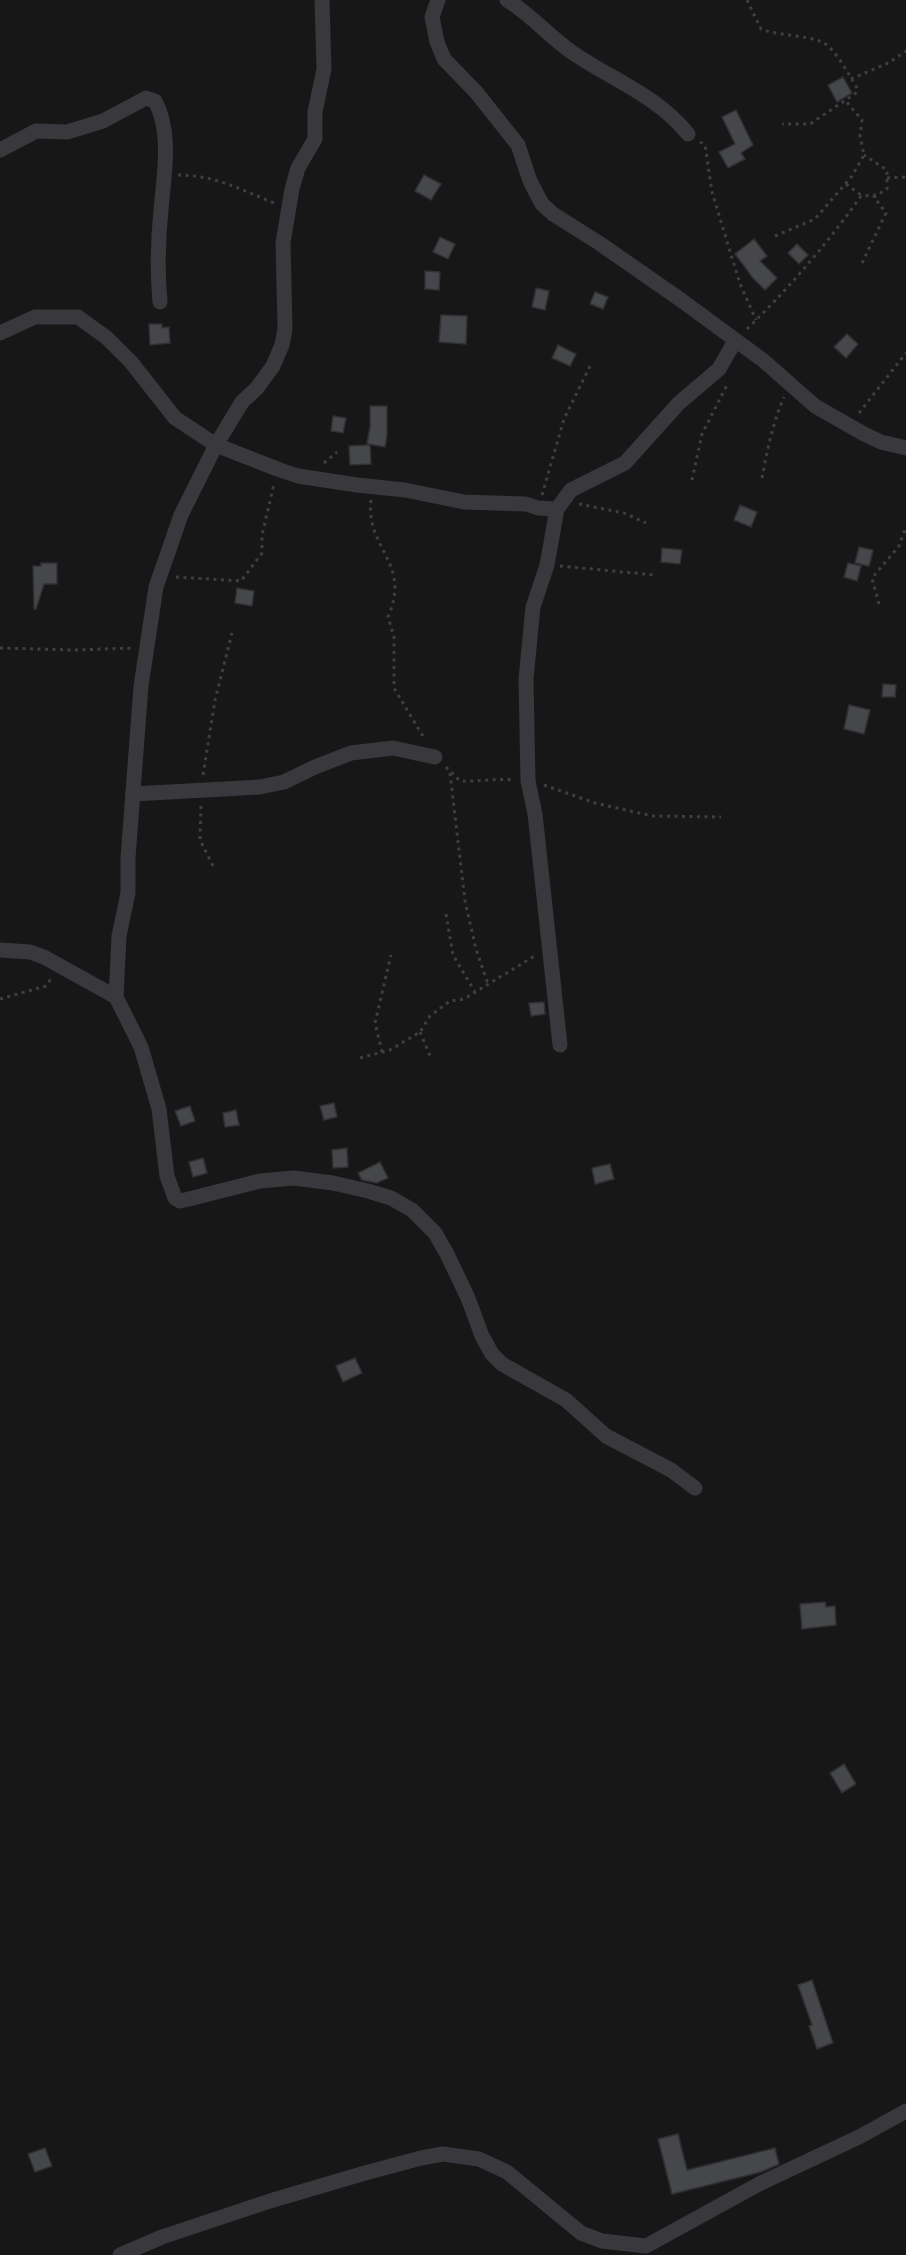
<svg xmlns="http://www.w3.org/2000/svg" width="906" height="2255" font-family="'Titillium Web',sans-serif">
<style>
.building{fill:#46474a;stroke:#313134;stroke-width:1.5}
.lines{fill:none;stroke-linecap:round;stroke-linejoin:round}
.path{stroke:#3e3f43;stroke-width:3;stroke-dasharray:3 4.5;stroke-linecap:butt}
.minor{stroke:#38383d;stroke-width:15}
</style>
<rect width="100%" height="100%" fill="#171718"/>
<g class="building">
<path d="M843 77 852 93 837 102 828 85Z"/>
<path d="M736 110 753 145 741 153 745 159 728 168 719 152 735 144 722 117Z"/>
<path d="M424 175 441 184 431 200 415 191Z"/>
<path d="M440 237 455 244 448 259 433 252Z"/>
<path d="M754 239 767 256 760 261 777 278 765 290 753 278 735 254Z"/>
<path d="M797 244 808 255 799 264 788 253Z"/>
<path d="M425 271 440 272 439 290 425 289Z"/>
<path d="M536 288 549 291 545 310 532 307Z"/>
<path d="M595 292 608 297 603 309 590 304Z"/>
<path d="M441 315 467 316 466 344 439 342Z"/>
<path d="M149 324H162V328L169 327 170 343 150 345Z"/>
<path d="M847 334 858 344 846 358 834 347Z"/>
<path d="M558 345 576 354 570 366 552 358Z"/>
<path d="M370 406H387V436L385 447 367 444 370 427Z"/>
<path d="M333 416 346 418 343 433 331 431Z"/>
<path d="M370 445 371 464 350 465 349 446Z"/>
<path d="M740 505 757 512 751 527 734 520Z"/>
<path d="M859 547 873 550 869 566 855 563Z"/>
<path d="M662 548 682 550 680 564 661 562Z"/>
<path d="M41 563H57V584H44L36 609H34L33 566H41Z"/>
<path d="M848 563 861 566 857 581 844 577Z"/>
<path d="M237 588 254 591 252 606 235 603Z"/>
<path d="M883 684 896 685 895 697H882Z"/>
<path d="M849 705 870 710 864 734 844 729Z"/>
<path d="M544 1002 545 1014 531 1016 529 1003Z"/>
<path d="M334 1103 337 1117 324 1120 320 1106Z"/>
<path d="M190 1106 195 1121 181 1126 175 1111Z"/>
<path d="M236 1110 239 1125 225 1127 223 1113Z"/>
<path d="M347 1148 348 1167 333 1168 332 1150Z"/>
<path d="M203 1158 207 1173 193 1177 189 1162Z"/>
<path d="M380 1162 388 1178 377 1183 362 1180 358 1173Z"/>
<path d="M610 1164 614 1179 595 1184 592 1168Z"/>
<path d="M355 1358 362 1373 343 1382 336 1366Z"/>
<path d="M825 1602 826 1607 835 1606 836 1625 802 1629 800 1604Z"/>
<path d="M844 1764 856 1784 842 1793 830 1773Z"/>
<path d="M812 1980 833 2043 817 2049 809 2026 812 2025 798 1985Z"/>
<path d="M678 2134 687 2170 775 2148 779 2164 761 2172 672 2194 658 2139Z"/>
<path d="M45 2148 52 2166 35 2172 28 2154Z"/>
</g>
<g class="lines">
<g class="path">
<path d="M747 0 761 29C780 36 805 35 822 42 835 48 849 75 857 88L856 93 810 124H782"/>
<path d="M851 79 890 62 906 51"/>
<path d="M700 142 705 145 712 192 740 284 756 320"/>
<path d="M178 175C214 175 242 190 274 203"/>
<path d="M887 178 906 177"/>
<path d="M846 184 861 195"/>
<path d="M775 236 815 219 852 176 864 155 860 136 862 120 845 100"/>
<path d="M862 263 886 213 874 197 887 189V170L864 155"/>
<path d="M747 329C789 288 827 244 861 196L877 195"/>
<path d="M859 413 906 353"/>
<path d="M324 463 337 452"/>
<path d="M762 478C767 451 773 422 784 397"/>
<path d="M692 480 702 434 728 383"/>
<path d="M542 495 564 419 590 366"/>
<path d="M371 500C365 549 412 562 388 617L394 637V688L424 738"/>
<path d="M579 504 624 513 646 523"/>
<path d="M560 566 655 575"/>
<path d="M176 577 241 581 262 553V535L274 484"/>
<path d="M879 604 872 578 899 546 906 527"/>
<path d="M0 648 75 650 133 648"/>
<path d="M446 767 460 781C478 782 496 778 514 780"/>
<path d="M450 773 465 901 476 949 488 984"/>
<path d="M203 775 215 700 232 633"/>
<path d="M544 785 595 803 652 816 721 817"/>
<path d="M201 806 200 840 213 866"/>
<path d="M446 914 453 955 475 992"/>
<path d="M0 999 46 986 52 977"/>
<path d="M420 1032 431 1058"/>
<path d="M382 1052 375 1023 391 955"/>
<path d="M360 1058 390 1050 420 1032 430 1016 450 1001 464 999 536 955"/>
</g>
<g class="minor">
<path d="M438 0 432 17 437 42 444 59 476 92 518 145 530 181 542 204 553 214 599 243 681 300 764 361 815 406 864 434 881 442 906 448"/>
<path d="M507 0C532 15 551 39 576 55 615 81 657 96 688 134"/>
<path d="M0 150 36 131 67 132 103 121 146 98 155 101C172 132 164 175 161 210 158 240 157 271 160 302"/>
<path d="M0 333 35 317H78L107 338 131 362 175 418 216 445 280 470 298 476 357 485 405 490 464 502 526 504 538 508 557 509 571 490 625 463 679 403 719 369 735 341"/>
<path d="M557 509 547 565 533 607 526 679 528 781 535 814 560 1045"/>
<path d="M133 794 260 787 284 782 315 767 351 753 393 748 435 757"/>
<path d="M0 950 30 952 44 957 116 997 141 1047 159 1109 167 1176 175 1198 180 1201 189 1199 260 1181 294 1178 333 1183 368 1191 391 1198 412 1210 435 1233 447 1254 468 1298 482 1336 492 1354 502 1364 566 1400 606 1436 671 1470 695 1488"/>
<path d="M116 997 119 936 128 893V858L141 686 156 587 181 515 216 445 242 402 257 388 273 366 282 345 285 329 283 243 292 189 298 168 315 139V112L324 69 322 0"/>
<path d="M120 2255 162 2237 270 2201 365 2173 421 2158 443 2154 479 2159 507 2172 581 2233 602 2241 646 2246 759 2184 861 2136 906 2111"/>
</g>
</g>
</svg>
